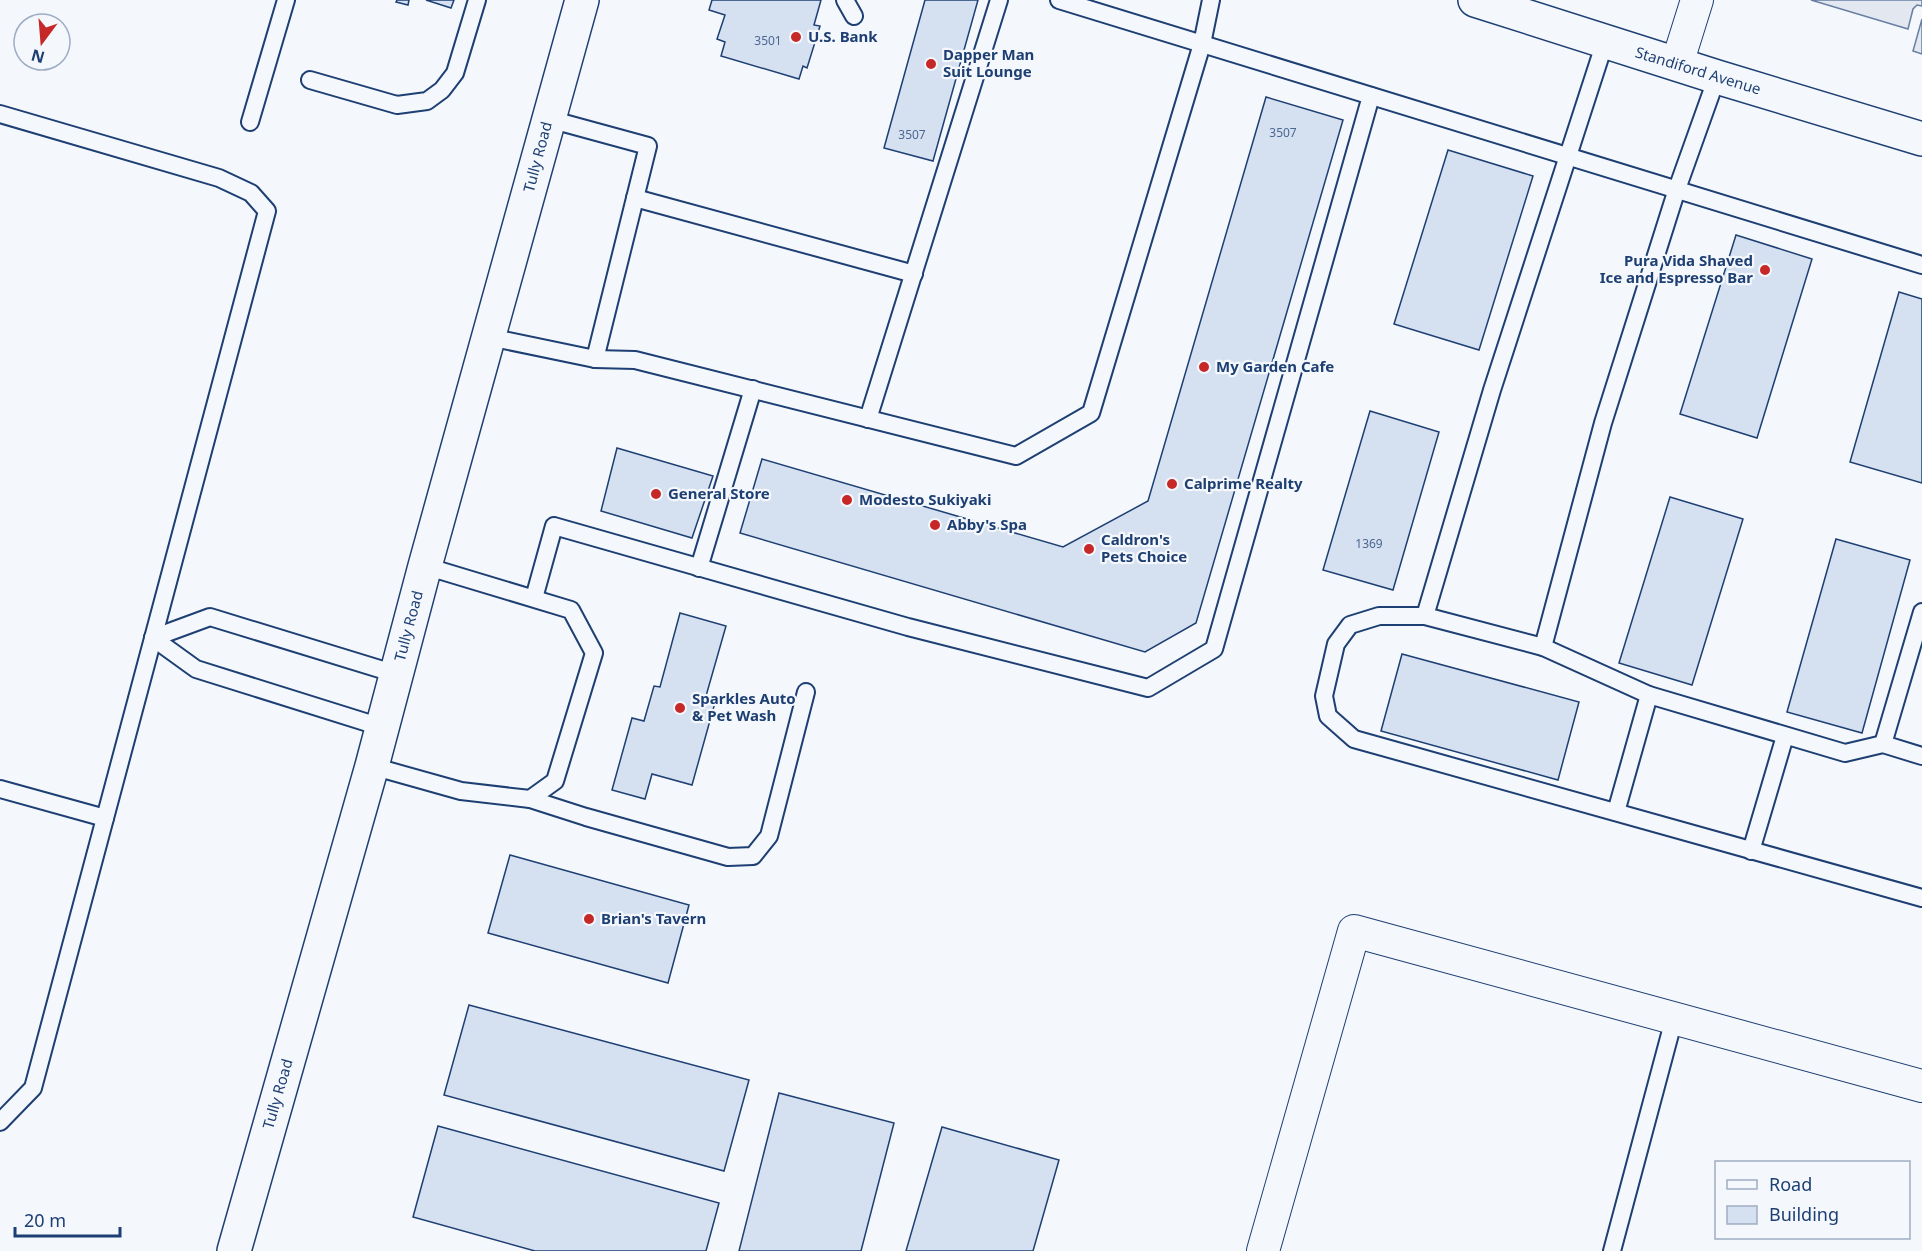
<svg xmlns="http://www.w3.org/2000/svg" width="1922" height="1251" font-family="'Noto Sans',sans-serif">
<style>
.parking{fill:#e3e8f0;stroke:#687fa3;stroke-width:1.5}
.building{fill:#d5e0f0;stroke:#1d3f73;stroke-width:1.5}
.lines{fill:none;stroke-linecap:round;stroke-linejoin:round}
.service-casing{stroke:#1d3f73;stroke-width:20}
.minor-casing{stroke:#1d3f73;stroke-width:34}
.secondary-casing{stroke:#1d3f73;stroke-width:36}
.service{stroke:#f4f7fb;stroke-width:16}
.minor{stroke:#f4f7fb;stroke-width:32}
.secondary{stroke:#f4f7fb;stroke-width:33}
.poi-dot{fill:#c62828;stroke:#f4f7fb;stroke-width:2}
.labels{text-anchor:middle;stroke-width:4.5;stroke-linejoin:round;paint-order:stroke}
.number-label{font-size:12px;fill:#4b6792}
.poi-label{font-size:15px;font-weight:bold;fill:#1d3f73;stroke:#f4f7fb;text-anchor:start}
.street-label{font-size:15px;fill:#1d3f73;stroke:#f4f7fb}
</style>
<rect width="100%" height="100%" fill="#f4f7fb"/>
<g class="parking">
<path d="M1811 0H1922V6L1917 5 1913 9 1908 29Z"/>
<path d="M1922 19V54L1913 51Z"/>
</g>
<g class="building">
<path d="M397 0H409L408 5 396 2Z"/>
<path d="M426 0H454L451 8Z"/>
<path d="M712 0H821L814 25 820 26 807 68 803 66 799 79 721 56 725 42 717 39 725 15 709 10Z"/>
<path d="M925 0H978L933 161 884 148Z"/>
<path d="M1266 97 1343 120 1196 623 1145 652 740 533 762 459 1063 547 1148 501Z"/>
<path d="M1448 150 1533 176 1479 350 1394 324Z"/>
<path d="M1736 235 1812 259 1757 438 1680 414Z"/>
<path d="M1899 292 1922 299V483L1850 462Z"/>
<path d="M1370 411 1439 432 1393 590 1323 570Z"/>
<path d="M617 448 713 476 692 538 601 511Z"/>
<path d="M1670 497 1743 519 1692 685 1619 663Z"/>
<path d="M1836 539 1910 560 1862 733 1787 712Z"/>
<path d="M680 613 726 626 706 696 716 699 692 785 652 774 645 799 612 790 632 718 644 721 654 686 660 687Z"/>
<path d="M1402 654 1579 702 1558 780 1381 731Z"/>
<path d="M510 855 689 905 668 983 488 933Z"/>
<path d="M469 1005 749 1080 724 1171 444 1095Z"/>
<path d="M779 1093 894 1123 861 1251H739Z"/>
<path d="M438 1126 719 1203 706 1251H535L413 1217Z"/>
<path d="M942 1127 1059 1160 1033 1251H906Z"/>
</g>
<g class="lines">
<g class="service-casing">
<g id="service">
<path d="M845 0 854 16"/>
<path d="M1059 0 1922 265"/>
<path d="M310 80 397 105 427 101 442 90 455 73 477 0"/>
<path d="M0 114 219 178 251 193 267 211 33 1088 0 1122"/>
<path d="M549 119 648 146 595 359"/>
<path d="M250 122 286 0"/>
<path d="M635 198 914 274"/>
<path d="M489 337 595 359 635 360 1016 456 1091 413 1202 44 1211 0"/>
<path d="M868 419 999 0"/>
<path d="M699 568 753 389"/>
<path d="M534 598 554 526 908 627 1148 688 1214 649 1371 96"/>
<path d="M1425 616 1492 390 1605 42"/>
<path d="M153 638 210 617 396 674"/>
<path d="M153 638 196 669 381 727"/>
<path d="M1543 647 1603 423 1677 189 1717 77"/>
<path d="M1883 744 1922 612"/>
<path d="M1922 756 1883 744 1845 753 1649 695 1543 647 1425 616H1379L1350 625 1336 644 1324 696 1328 716 1354 739 1922 898"/>
<path d="M372 766 461 791 530 799 555 781 594 653 571 610 425 566"/>
<path d="M0 789 105 818"/>
<path d="M530 799 586 817 728 857 753 856 769 836 806 692"/>
<path d="M1616 812 1649 695"/>
<path d="M1751 851 1785 736"/>
<path d="M1612 1251 1674 1019"/>
</g>
</g>
<g class="minor-casing">
<g id="minor">
<path d="M1677 64 1697 0"/>
<path d="M1263 1251 1354 931 1922 1086"/>
</g>
</g>
<g class="secondary-casing">
<g id="secondary">
<path d="M1475 0 1717 77 1922 139"/>
<path d="M234 1251 372 766 425 566 582 0"/>
</g>
</g>
<use href="#service" class="service"/>
<use href="#minor" class="minor"/>
<use href="#secondary" class="secondary"/>
</g>
<g class="poi-dot">
<circle cx="796" cy="37" r="6"/>
<circle cx="931" cy="64" r="6"/>
<circle cx="1765" cy="270" r="6"/>
<circle cx="1204" cy="367" r="6"/>
<circle cx="1172" cy="484" r="6"/>
<circle cx="656" cy="494" r="6"/>
<circle cx="847" cy="500" r="6"/>
<circle cx="935" cy="525" r="6"/>
<circle cx="1089" cy="549" r="6"/>
<circle cx="680" cy="708" r="6"/>
<circle cx="589" cy="919" r="6"/>
</g>
<g class="labels">
<g class="number-label">
<text x="768" y="45">3501</text>
<text x="1283" y="137">3507</text>
<text x="912" y="139">3507</text>
<text x="1369" y="548">1369</text>
</g>
<g class="poi-label">
<text x="808" y="42">U.S. Bank</text>
<text x="943" y="60">Dapper Man<tspan x="943" dy="17">Suit Lounge</tspan></text>
<text x="1753" y="266" text-anchor="end">Pura Vida Shaved<tspan x="1753" dy="17">Ice and Espresso Bar</tspan></text>
<text x="1216" y="372">My Garden Cafe</text>
<text x="1184" y="489">Calprime Realty</text>
<text x="668" y="499">General Store</text>
<text x="859" y="505">Modesto Sukiyaki</text>
<text x="947" y="530">Abby's Spa</text>
<text x="1101" y="545">Caldron's<tspan x="1101" dy="17">Pets Choice</tspan></text>
<text x="692" y="704">Sparkles Auto<tspan x="692" dy="17">&amp; Pet Wash</tspan></text>
<text x="601" y="924">Brian's Tavern</text>
</g>
<g class="street-label">
<text transform="translate(1698 71) rotate(17)" y="5">Standiford Avenue</text>
<text transform="translate(538 157) rotate(-75)" y="5">Tully Road</text>
<text transform="translate(409 626) rotate(-75)" y="5">Tully Road</text>
<text transform="translate(278 1094) rotate(-74)" y="5">Tully Road</text>
</g>
</g>
<rect x="1715" y="1161" width="195" height="78" fill="#f4f7fb" stroke="#9eadc5" stroke-width="1.5"/>
<rect x="1727" y="1180" width="30" height="9" fill="#f4f7fb" stroke="#9eadc5" stroke-width="1.5"/>
<text x="1769" y="1191" font-size="18" fill="#1d3f73">Road</text>
<rect x="1727" y="1206" width="30" height="18" fill="#d5e0f0" stroke="#9eadc5" stroke-width="1.5"/>
<text x="1769" y="1221" font-size="18" fill="#1d3f73">Building</text>
<g transform="translate(42 42) rotate(196)"><circle r="28" fill="#f4f7fb" stroke="#9eadc5" stroke-width="1.5"/>
<path d="M0-4.5L10 22L0 15L-10 22Z" fill="#c62828"/>
<text y="-9" font-size="16" font-weight="bold" text-anchor="middle" fill="#1d3f73">N</text>
</g>
<path d="M15 1227v9h105v-9" fill="none" stroke="#1d3f73" stroke-width="3"/>
<text x="24" y="1227" font-size="18" fill="#1d3f73" stroke="#f4f7fb" stroke-width="4.5" paint-order="stroke">20 m</text>
</svg>
